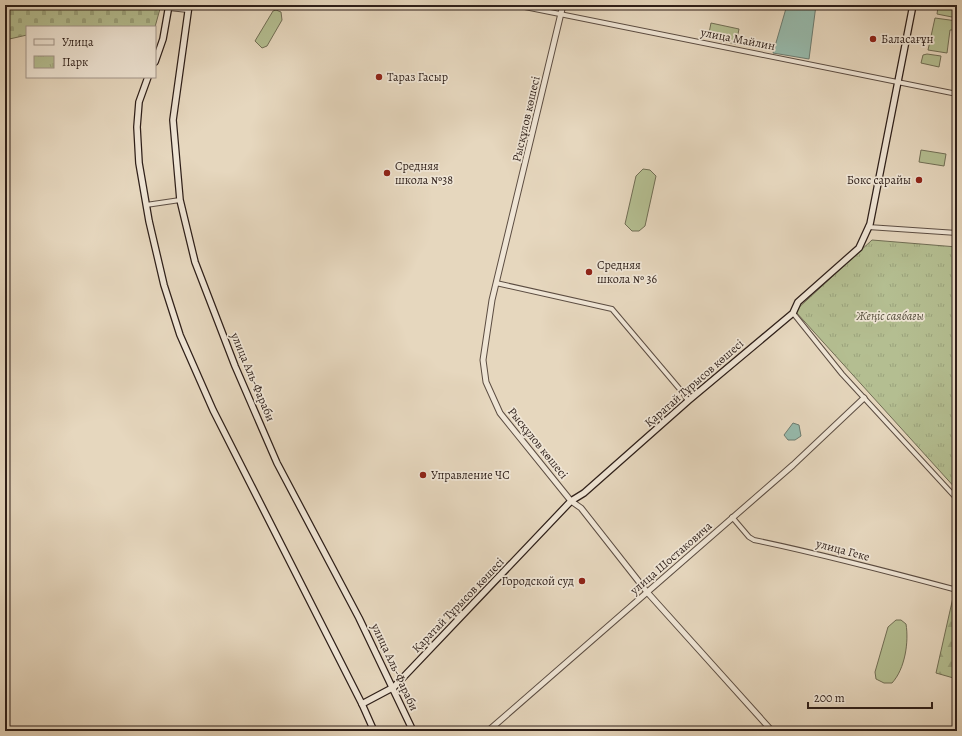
<svg xmlns="http://www.w3.org/2000/svg" width="962" height="736" font-family="Alegreya,serif">
<style>
.green{fill:#b4be91;stroke:#716e55}
.forest{fill:url(#forest-firs);stroke:#716e55}
.cemetery{fill:url(#cemetery-stones);stroke:#716e55}
.park{fill:url(#park-tufts);stroke:#716e55}
.water{fill:#97baac;stroke:#6d7c71}
.lines{fill:none;stroke-linecap:round;stroke-linejoin:round}
.minor-casing{stroke:#5c4d42;stroke-width:6}
.tertiary-casing{stroke:#5c4d42;stroke-width:7}
.secondary-casing{stroke:#2e1f19;stroke-width:8}
.minor{stroke:#efe5d5;stroke-width:4}
.tertiary{stroke:#efe5d5;stroke-width:5}
.secondary{stroke:#efe5d5;stroke-width:5.5}
.poi-dot{fill:#8f2418;stroke:#efe5d5;stroke-width:1.5}
.labels{text-anchor:middle;stroke-width:3.5;stroke-linejoin:round;paint-order:stroke}
.street-label{font-size:12px;fill:#2e1f19;stroke:#efe5d5}
.poi-label{font-size:12px;fill:#2e1f19;stroke:#efe5d5;text-anchor:start}
.park-label{font-size:12px;font-style:italic;fill:#564f3d;stroke:#efe5d5}
</style>
<defs>
<pattern id="forest-firs" width="22" height="20" patternUnits="userSpaceOnUse"><rect width="22" height="20" fill="#b4be91"/><path d="M5 1l3.5 6h-7zM16 11l3.5 6h-7z" fill="#9ba37c"/></pattern>
<pattern id="cemetery-stones" width="16" height="16" patternUnits="userSpaceOnUse"><rect width="16" height="16" fill="#b4be91"/><path d="M2 7V4a2 2 0 0 1 4 0v3zM10 15v-3a2 2 0 0 1 4 0v3z" fill="#9ba37c"/></pattern>
<pattern id="park-tufts" width="24" height="20" patternUnits="userSpaceOnUse"><rect width="24" height="20" fill="#b4be91"/><path d="M3 7l-1-3M5 7V3M7 7l1-3M15 17l-1-3M17 17v-4M19 17l1-3" fill="none" stroke="#9ba37c"/></pattern>
</defs>
<rect width="100%" height="100%" fill="#e6d7be"/>
<filter id="stains"><feTurbulence type="fractalNoise" baseFrequency=".005" numOctaves="4"/><feColorMatrix values="0 0 0 0 .2 0 0 0 0 .09 0 0 0 0 .02 0 0 0 .5 -.17"/></filter>
<radialGradient id="worn" r=".72"><stop offset=".6" stop-color="#630" stop-opacity="0"/><stop offset="1" stop-color="#630" stop-opacity=".3"/></radialGradient>
<g class="green">
<path d="M930 5H957V18L937 14 938 7Z"/>
<path d="M276 10 281 12 282 20 267 46 262 48 255 41 273 11Z"/>
<path d="M935 18 957 21V30H950L947 53 928 50Z"/>
<path d="M711 23 739 29 736 44 708 38Z"/>
<path d="M927 54 941 56 939 67 921 63 923 55Z"/>
<path d="M921 150 946 154 944 166 919 162Z"/>
<path d="M643 169 650 170 656 176 645 226 639 231H632L625 224 636 176Z"/>
<path d="M896 620H901L906 624C909 642 905 669 892 683H884L876 679 875 672 888 627Z"/>
</g>
<path class="forest" d="M954 593 957 594V679L936 673Z"/>
<path class="cemetery" d="M5 5H161L155 27H27V35L5 40Z"/>
<path class="park" d="M872 240 957 247V490L795 311Z"/>
<g class="water">
<path d="M787 5H816L809 59 773 53Z"/>
<path d="M793 423 799 425 801 436 795 440H788L784 435Z"/>
</g>
<g class="lines">
<g class="minor-casing">
<g id="minor">
<path d="M515 5 957 94"/>
<path d="M169 8 188 10"/>
<path d="M146 205 180 200"/>
<path d="M868 227 957 233"/>
<path d="M496 283 612 309 683 393 688 401"/>
<path d="M793 313 842 374 957 499"/>
<path d="M732 517 749 537 754 540C822 554 890 572 957 590"/>
</g>
</g>
<g class="tertiary-casing">
<g id="tertiary">
<path d="M563 5 492 300 483 360 486 382 500 413 571 501 581 508 647 592 772 731"/>
<path d="M488 731 793 465 864 398"/>
</g>
</g>
<g class="secondary-casing">
<g id="secondary">
<path d="M189 5 173 120 180 200 195 262 235 366 277 463 359 618 413 731"/>
<path d="M155 62 163 39 169 5"/>
<path d="M148 77 139 102 137 127 139 163 149 221 164 285 180 335 213 410 362 704 374 731"/>
<path d="M362 704 394 687 571 501 584 493 688 401 793 313 798 302 859 248 870 224 913 5"/>
</g>
</g>
<use href="#minor" class="minor"/>
<use href="#tertiary" class="tertiary"/>
<use href="#secondary" class="secondary"/>
</g>
<g class="poi-dot">
<circle cx="873" cy="39" r="4"/>
<circle cx="379" cy="77" r="4"/>
<circle cx="387" cy="173" r="4"/>
<circle cx="919" cy="180" r="4"/>
<circle cx="589" cy="272" r="4"/>
<circle cx="423" cy="475" r="4"/>
<circle cx="582" cy="581" r="4"/>
</g>
<g class="labels">
<g class="street-label">
<text transform="translate(738 39) rotate(11)" y="4">улица Майлин</text>
<text transform="translate(526 119) rotate(-77)" y="4">Рысқұлов көшесі</text>
<text transform="translate(253 377) rotate(67)" y="4">улица Аль-Фараби</text>
<text transform="translate(694 383) rotate(-41)" y="4">Қаратай Тұрысов көшесі</text>
<text transform="translate(538 443) rotate(51)" y="4">Рысқұлов көшесі</text>
<text transform="translate(843 550) rotate(15)" y="4">улица Геке</text>
<text transform="translate(671 558) rotate(-41)" y="4">улица Шостаковича</text>
<text transform="translate(458 605) rotate(-46)" y="4">Қаратай Тұрысов көшесі</text>
<text transform="translate(395 667) rotate(65)" y="4">улица Аль-Фараби</text>
</g>
<g class="poi-label">
<text x="881" y="43">Баласағұн</text>
<text x="387" y="81">Тараз Гасыр</text>
<text x="395" y="170">Средняя<tspan x="395" dy="14">школа №38</tspan></text>
<text x="911" y="184" text-anchor="end">Бокс сарайы</text>
<text x="597" y="269">Средняя<tspan x="597" dy="14">школа № 36</tspan></text>
<text x="431" y="479">Управление ЧС</text>
<text x="574" y="585" text-anchor="end">Городской суд</text>
</g>
<g class="park-label">
<text x="890" y="320">Жеңіс саябағы</text>
</g>
</g>
<rect width="962" height="736" fill="none" stroke="#e6d7be" stroke-width="20"/>
<rect x="6" y="6" width="950" height="724" fill="none" stroke="#2e1f19" stroke-width="2"/>
<rect x="10" y="10" width="942" height="716" fill="none" stroke="#2e1f19"/>
<rect x="26" y="26" width="130" height="52" fill="#efe5d5" stroke="#a2968a"/>
<rect x="34" y="39" width="20" height="6" fill="#efe5d5" stroke="#a2968a"/>
<text x="62" y="46" font-size="12" fill="#2e1f19">Улица</text>
<rect x="34" y="56" width="20" height="12" fill="url(#park-tufts)" stroke="#a2968a"/>
<text x="62" y="66" font-size="12" fill="#2e1f19">Парк</text>
<path d="M808 702v6h124v-6" fill="none" stroke="#2e1f19" stroke-width="2"/>
<text x="814" y="702" font-size="12" fill="#2e1f19" stroke="#efe5d5" stroke-width="3" paint-order="stroke">200 m</text>
<rect width="100%" height="100%" filter="url(#stains)"/>
<rect width="100%" height="100%" fill="url(#worn)"/>
</svg>
